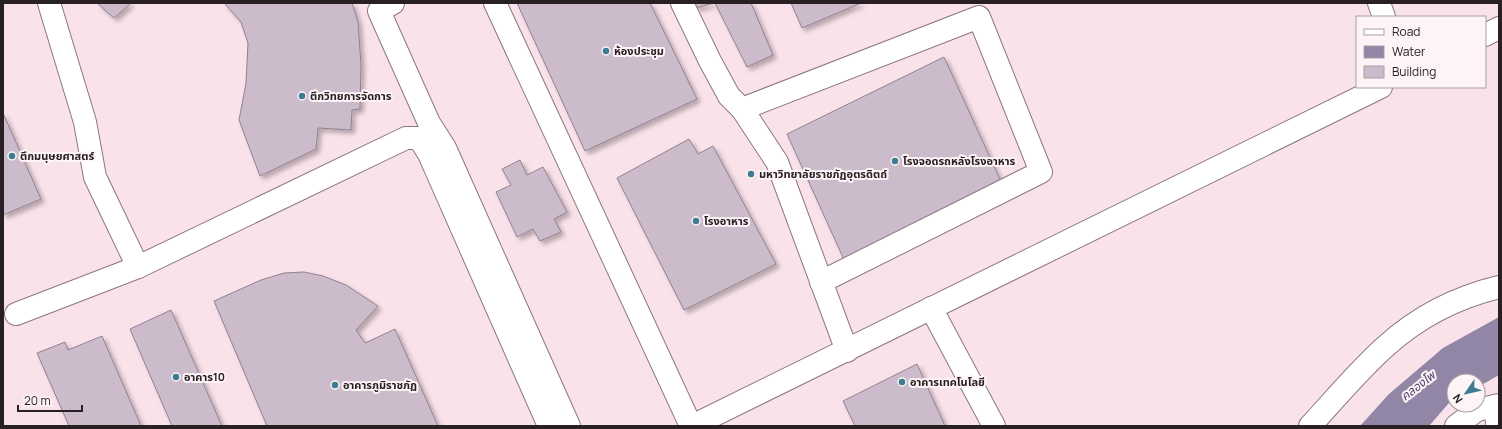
<svg xmlns="http://www.w3.org/2000/svg" width="1502" height="429" font-family="Manrope,'Noto Sans Thai',sans-serif">
<style>
.water{fill:#9186a6}
.building{fill:#ccbbcb;stroke:#918190;filter:url(#shadow)}
.lines{fill:none;stroke-linecap:round;stroke-linejoin:round}
.minor-casing{stroke:#8c777e;stroke-width:24}
.minor{stroke:#fff;stroke-width:22}
.poi-dot{fill:#3b7c8f;stroke:#fef4f7;stroke-width:1.5}
.labels{text-anchor:middle;stroke-width:4;stroke-linejoin:round;paint-order:stroke}
.poi-label{font-size:11px;font-weight:bold;fill:#292023;stroke:#fef4f7;text-anchor:start}
.water-label{font-size:12px;font-style:italic;fill:#513f6e;stroke:#fef4f7}
</style>
<defs>
<filter id="shadow"><feDropShadow dx="3.5" dy="3.5" stdDeviation="2" flood-color="#0004"/></filter>
</defs>
<rect width="100%" height="100%" fill="#fae2ea"/>
<path class="water" d="M1499 317V375L1478 387V381H1454V400L1449 403 1429 426H1360L1389 394 1443 348Z"/>
<g class="building">
<path d="M97 3H131L114 18Z"/>
<path d="M224 3H352L358 22 361 65 360 109 352 110 351 130 318 128 316 149 260 176 239 120 246 83 248 43 241 22Z"/>
<path d="M517 3H650L697 99 585 151Z"/>
<path d="M694 3H714L696 8Z"/>
<path d="M715 3H751L773 55 747 67Z"/>
<path d="M791 3H861L802 28Z"/>
<path d="M944 57 1004 188 846 264 787 134Z"/>
<path d="M3 113 41 199 3 215Z"/>
<path d="M689 139 698 154 713 146 776 264 684 310 617 178Z"/>
<path d="M520 160 527 175 543 167 567 212 554 219 561 232 540 241 533 229 517 237 496 192 511 185 502 169Z"/>
<path d="M304 272 323 276 346 285 378 306 356 330 365 343 395 329 438 426H267L214 301 261 280 284 273Z"/>
<path d="M171 310 222 426H172L130 329Z"/>
<path d="M102 336 141 426H69L37 353 65 342 68 350Z"/>
<path d="M917 364 945 426H855L843 401Z"/>
</g>
<g class="lines">
<g class="minor-casing">
<g id="minor">
<path d="M49 3 85 122 95 177 138 267"/>
<path d="M393 3 379 11 429 123 445 148 569 426"/>
<path d="M495 3 691 426"/>
<path d="M682 3 710 61 729 96 742 109 777 162 847 351"/>
<path d="M1379 3 1384 17"/>
<path d="M1485 35 1499 28"/>
<path d="M742 109 979 17 1041 172 821 282"/>
<path d="M931 308 994 426"/>
<path d="M16 314 138 267 406 138H419L429 154 549 426"/>
<path d="M1496 406 1497 426"/>
<path d="M692 426 1381 87"/>
<path d="M1310 426C1335 399 1359 370 1386 346 1418 317 1458 297 1499 287"/>
<path d="M1456 426 1477 410 1499 405"/>
</g>
</g>
<use href="#minor" class="minor"/>
</g>
<g class="poi-dot">
<circle cx="606" cy="51" r="4"/>
<circle cx="302" cy="96" r="4"/>
<circle cx="12" cy="156" r="4"/>
<circle cx="895" cy="161" r="4"/>
<circle cx="751" cy="174" r="4"/>
<circle cx="696" cy="221" r="4"/>
<circle cx="176" cy="377" r="4"/>
<circle cx="902" cy="382" r="4"/>
<circle cx="335" cy="385" r="4"/>
</g>
<g class="labels">
<g class="poi-label">
<text x="614" y="55">ห้องประชุม</text>
<text x="310" y="100">ตึกวิทยการจัดการ</text>
<text x="20" y="160">ตึกมนุษยศาสตร์</text>
<text x="903" y="165">โรงจอดรถหลังโรงอาหาร</text>
<text x="759" y="178">มหาวิทยาลัยราชภัฏอุตรดิตถ์</text>
<text x="704" y="225">โรงอาหาร</text>
<text x="184" y="381">อาคาร10</text>
<text x="910" y="386">อาคารเทคโนโลยี</text>
<text x="343" y="389">อาคารภูมิราชภัฏ</text>
</g>
<g class="water-label">
<text transform="translate(1418 386) rotate(-38)" y="4">คลองโพ</text>
</g>
</g>
<rect width="1502" height="429" fill="none" stroke="#292023" stroke-width="8"/>
<rect x="1356" y="16" width="130" height="72" fill="#fef4f7" stroke="#a99fa2"/>
<rect x="1364" y="29" width="20" height="6" fill="#ffffff" stroke="#a99fa2"/>
<text x="1392" y="36" font-size="12" fill="#292023">Road</text>
<rect x="1364" y="46" width="20" height="12" fill="#9186a6" stroke="#a99fa2"/>
<text x="1392" y="56" font-size="12" fill="#292023">Water</text>
<rect x="1364" y="66" width="20" height="12" fill="#ccbbcb" stroke="#a99fa2"/>
<text x="1392" y="76" font-size="12" fill="#292023">Building</text>
<g transform="translate(1466 393) rotate(236)"><circle r="19" fill="#fef4f7" stroke="#a99fa2"/>
<path d="M0-3L7 15L0 10L-7 15Z" fill="#3b7c8f"/>
<text y="-6" font-size="11" font-weight="bold" text-anchor="middle" fill="#292023">N</text>
</g>
<path d="M18 405v6h64v-6" fill="none" stroke="#292023" stroke-width="2"/>
<text x="24" y="405" font-size="12" fill="#292023" stroke="#fef4f7" stroke-width="3" paint-order="stroke">20 m</text>
</svg>
